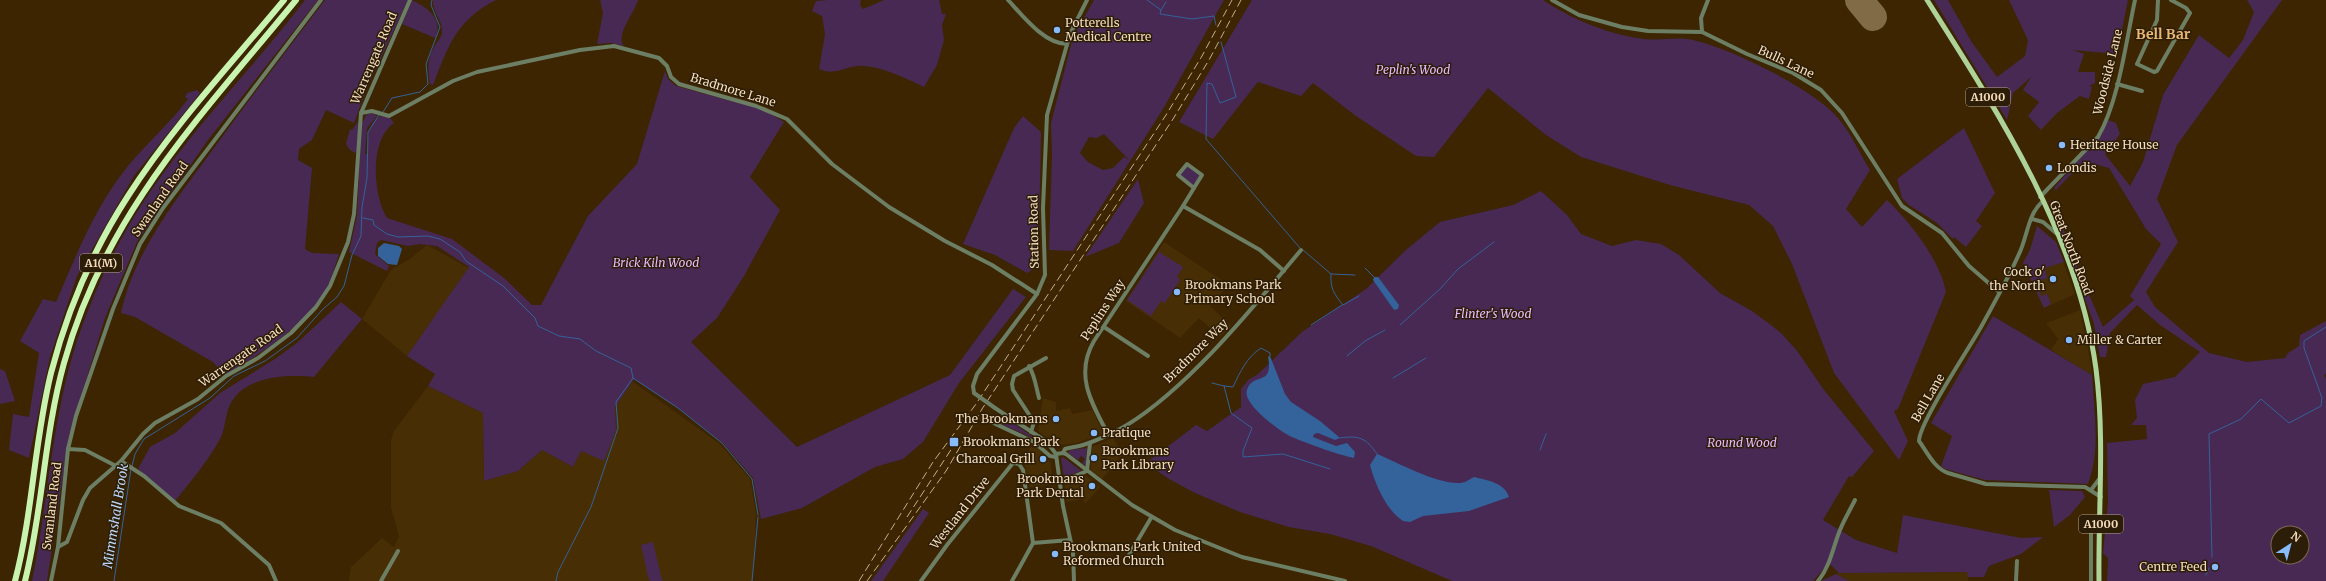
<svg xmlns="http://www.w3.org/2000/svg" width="2326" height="581" font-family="Merriweather,serif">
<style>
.built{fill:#472e04}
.green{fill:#472954;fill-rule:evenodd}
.water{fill:#34629a}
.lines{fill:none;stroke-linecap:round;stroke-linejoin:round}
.stream{stroke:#34629a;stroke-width:1}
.runway{stroke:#816a46;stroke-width:28}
.minor{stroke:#6c7e63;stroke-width:4}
.major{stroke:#aed399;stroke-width:5}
.highway{stroke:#c8f4af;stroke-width:6}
.rail{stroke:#c6ae8c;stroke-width:1;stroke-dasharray:8 4;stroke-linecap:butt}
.minor-bridge{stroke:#6c7e63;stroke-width:4}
.poi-dot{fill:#87bbfb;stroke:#2c1d08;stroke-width:1.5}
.labels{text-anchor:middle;stroke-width:3;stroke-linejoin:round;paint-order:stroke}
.shield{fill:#2c1d08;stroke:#b9a385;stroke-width:1}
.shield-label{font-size:11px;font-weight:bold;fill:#f5dcbb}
.poi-label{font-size:12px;fill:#f5dcbb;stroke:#2c1d08;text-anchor:start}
.street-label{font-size:12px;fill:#f5dcbb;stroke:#2c1d08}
.park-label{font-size:12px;font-style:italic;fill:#e8b9ff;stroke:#2c1d08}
.water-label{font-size:13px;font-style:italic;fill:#bcd6f6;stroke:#2c1d08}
.quarter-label{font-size:14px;font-weight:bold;fill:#e9b875;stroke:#2c1d08}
</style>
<rect width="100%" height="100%" fill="#3c2500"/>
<g class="built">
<path d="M2037 226 2056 242 2075 294 2044 308 2023 263 2030 250Z"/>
<path d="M1164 242 1229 285 1210 306 1231 326 1220 337 1199 318 1180 338 1126 301Z"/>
<path d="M427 245 469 268 407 356 362 319 391 270 411 258Z"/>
<path d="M2080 310 2088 348 2092 375 2051 350 2058 339 2046 323Z"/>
<path d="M632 381 720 444 750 479 756 513 753 581H349L351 567 382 538 394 547 399 536 391 508V440L394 431 428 386 483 413 484 481 518 471 542 450 573 467 580 451 616 430 615 407Z"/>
<path d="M1043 398 1056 402V411L1070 408 1072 414 1092 410 1104 433 1077 443 1061 445 1054 443 1038 431Z"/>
<path d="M1113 438 1123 454 1102 479 1091 470 1092 447Z"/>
<path d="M1033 443 1051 463 1053 484 1029 487 1025 465 1022 461Z"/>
<path d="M1084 474 1100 487 1085 504 1083 499 1067 502 1064 483Z"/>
<path d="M1968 572V581H1821L1839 573Z"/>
</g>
<g class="green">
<path d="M305 0H318L208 140 137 242 105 318 69 436 47 581H32C49 498 52 412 80 332 93 295 109 260 128 227 176 144 247 76 305 0Z"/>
<path d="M325 0H408L366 90 354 123 326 110 312 140 299 149 298 160 312 168 305 249 312 253 339 254C334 268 331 285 322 297 298 330 259 355 224 375L213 362 135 317 121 313C134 251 177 199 214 148 250 98 288 49 325 0Z"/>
<path d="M412 0C428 8 444 19 435 38L402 24Z"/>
<path d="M433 0H496C456 20 448 47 433 85L430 84C428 71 427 59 434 47 437 42 441 38 442 33 443 20 432 12 433 0Z"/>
<path d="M600 0H638C634 14 615 35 624 46L611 43 597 44 603 13Z"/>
<path d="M828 0H861L860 5 863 9 884 0H939L942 14H946L942 25 944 40 937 65 924 87C905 78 886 68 864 66 847 64 837 77 819 69L825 34 822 16 812 11 816 1Z"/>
<path d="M1094 0H1224L1163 109 1073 251 1049 250 1052 154 1051 123 1073 37ZM1104 134 1129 160 1124 157 1113 168 1103 170 1088 162 1080 153 1089 137 1097 138Z"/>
<path d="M1252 0H1543C1571 19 1610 35 1644 39 1660 41 1677 36 1693 40 1730 48 1814 89 1838 118 1851 133 1860 154 1870 170L1846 209 1862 227 1887 200C1910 222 1940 260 1946 292L1898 409 1894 411 1908 441 1899 460 1834 373 1792 264 1773 226 1749 205 1670 185 1581 157 1546 135 1488 88 1434 157 1416 156 1356 116 1313 83 1301 96 1258 82 1213 139 1179 122Z"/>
<path d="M1934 0H1948L1971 41 1997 77 2025 56 2028 40 2009 0H2128L2117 54 2073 50 2084 54 2078 72H2095V83L2089 86 2092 87 2089 99 2080 96 2057 113 2041 130 2028 116 2039 102 2023 90 2031 77 2013 93 2007 120Z"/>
<path d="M2247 0H2282L2177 145 2157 199 2178 242 2146 292 2155 307 2209 353 2247 362 2285 358 2288 353 2299 346 2300 335 2326 321V374L2324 375 2326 379V581H2107L2108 558 2103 553 2108 503 2107 443 2147 439 2146 425H2131L2137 418 2135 400 2143 384 2175 377 2200 352 2160 325 2137 305 2110 333 2106 357H2100L2094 324 2049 200 2054 203 2078 269 2103 327 2134 300 2130 296 2161 244 2146 229 2109 168 2084 161 2056 190 2054 188 2102 134 2108 120 2116 123 2120 134 2105 154 2130 186 2143 162 2163 95 2199 35 2229 58 2243 40 2254 12ZM2278 533H2302V557H2278Z"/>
<path d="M665 71 668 79 676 86 764 110 784 122 750 177 780 210 744 276 717 318 691 342 797 447 950 375 1013 289 1026 297 959 383 923 442 903 459 875 467 802 508 761 519 753 478 723 443 678 408 634 379 615 407 616 430 604 461 581 451 573 467 542 450 518 471 484 481 483 413 428 386 435 374 407 356 469 267 437 246 419 244 408 246 381 240 377 243 375 254 389 266 387 271 349 252 357 216 361 126 366 115 373 113 377 116 367 128 365 154H368C368 141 366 123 381 116L390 118 394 123C369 140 373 196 387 218L452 239 504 278 532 305H541L588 216 637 164Z"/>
<path d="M197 90 200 93 134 176 77 276 50 357 29 458 9 450 13 414 29 417 39 353 20 341 43 299 56 302C75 258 92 214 121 175 141 148 168 126 188 99L185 97 187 93Z"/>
<path d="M1023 116 1041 132 1039 230 1036 267 1027 273 995 255 963 244 1014 128Z"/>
<path d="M359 120 357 150 355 153 350 150 346 144 350 129 352 130Z"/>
<path d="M1964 128 1995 193 1976 221 1982 226 1966 247 1954 237 1953 239 1937 223 1909 205 1902 198 1897 179Z"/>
<path d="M1186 165 1200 176 1194 185 1181 177 1180 173Z"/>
<path d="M1138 179 1144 203 1119 243 1085 257Z"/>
<path d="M1541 191 1567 215 1581 234 1612 246 1636 240 1661 244 1679 255 1720 293 1752 311 1771 325 1782 334 1798 352 1824 390 1874 451 1852 477 1849 476 1823 520 1856 540 1897 553 1903 515 2021 538 2043 537 2021 554 1989 566 1984 577H1968L1967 572 1839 573 1829 563 1813 581H1452L1371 546 1330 534 1289 527 1240 512 1195 493 1169 479 1146 463 1196 425 1207 431 1241 407V389L1248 380 1258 374 1302 332 1366 289 1407 249 1440 222 1513 205Z"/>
<path d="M2037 226 2056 242 2064 262 2045 268 2047 278 2041 280 2043 285 2038 287 2041 296 2047 294 2051 304 2044 308 2023 263 2030 250Z"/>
<path d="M1159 252 1183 267 1177 277 1180 280 1165 303 1161 301 1151 316 1127 300Z"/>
<path d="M341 302 362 319 314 377C286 374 242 376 229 407 225 417 225 428 221 437 209 460 191 481 175 501L138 469 150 447 175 433 220 393 275 359 298 342Z"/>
<path d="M1993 316 2092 375C2094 411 2101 449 2088 484L1985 480 1945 469 1941 466 1952 436 1931 423Z"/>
<path d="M0 369 5 371 15 401 0 404Z"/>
<path d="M1001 415 1035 438V439L1001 424 999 421Z"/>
<path d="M1087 448 1086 466 1082 463 1085 459 1081 456 1078 460 1068 453 1070 450Z"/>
<path d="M1063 457 1080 470 1081 471 1064 477 1061 459Z"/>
<path d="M2049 490 2082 491 2085 497 2070 515 2054 527Z"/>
<path d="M923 509 929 513 883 581H871Z"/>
<path d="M653 542 661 576 663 581H650L648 577 641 545Z"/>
<path d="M1836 574 1849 581H1821Z"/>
</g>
<g class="water">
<path d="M384 243 399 246 402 249 397 265 388 264 378 256V248Z"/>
<path d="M1374 277H1378L1399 305 1398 309 1394 310 1373 280Z"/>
<path d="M1270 356 1285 394 1291 402 1320 421 1340 438 1335 440 1318 433 1314 434 1313 437 1336 446 1347 443 1355 452 1354 458C1339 455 1302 442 1288 435 1277 429 1242 403 1247 390 1252 372 1274 387 1268 357Z"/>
<path d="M1377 454C1399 463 1436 484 1460 483 1465 483 1470 479 1474 477 1487 480 1505 483 1509 497L1469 511 1423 516 1410 522 1403 521C1386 510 1375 484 1370 465Z"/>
</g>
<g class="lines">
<g class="stream">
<path d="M1147 0 1161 10 1160 14 1192 19 1214 16 1216 25"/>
<path d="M1161 10 1166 2"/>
<path d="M1221 42 1236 97 1220 103 1212 84 1207 83 1206 139 1300 248"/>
<path d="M383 112 392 98 420 92 428 84 426 64 440 27 431 5 432 0"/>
<path d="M363 218 373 220 374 225 387 234 398 237 428 236 440 239 460 252 466 261 503 286 535 318 538 326 559 336 580 339 596 351 631 368 633 378 678 408 722 443 752 479 758 515"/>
<path d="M1303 250 1331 274 1355 275"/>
<path d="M1365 268 1374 277"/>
<path d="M1331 274C1330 288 1334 294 1343 305L1359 296"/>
<path d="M1311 325 1342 305"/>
<path d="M1400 325 1440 289 1458 269 1494 242"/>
<path d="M1270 356V353L1261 348C1247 357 1240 372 1233 387L1224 386 1231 413 1252 428 1243 451V457L1283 454 1330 469"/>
<path d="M1347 356 1365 341 1385 330"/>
<path d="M1393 378 1426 358"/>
<path d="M1212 383 1224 386"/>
<path d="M1340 438C1359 435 1366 438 1377 454"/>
<path d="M1540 450 1546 434"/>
<path d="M132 466 135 454 144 439 210 398 234 376 265 361 297 338 323 309 337 297 344 286 352 255 361 236 362 207 367 178 368 132 379 115"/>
<path d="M2212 557 2209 434 2241 419 2261 399 2289 423 2321 406 2322 398 2304 348V341L2326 327"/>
<path d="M2206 575 2209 568"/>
<path d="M114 581 131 469"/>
<path d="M556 581 558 572 591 507 618 428 616 402 633 378"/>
<path d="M752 581 758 517"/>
</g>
<path class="runway" d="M1859 0 1873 17"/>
<g class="minor">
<path d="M1008 0C1022 15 1044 44 1067 44"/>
<path d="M1552 0 1579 15 1622 27 1648 31 1702 32 1747 54 1793 73 1821 90 1842 113 1902 206 1942 233 1969 266 1999 292"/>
<path d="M2158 0 2157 20 2137 64 2154 72 2157 71 2190 13 2186 8 2171 0"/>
<path d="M1702 32 1701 18 1708 0"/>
<path d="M2117 84 2142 91"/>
<path d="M361 113 372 111 389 116 453 81 477 72 580 50 614 46 659 58 667 66 671 77 679 84 756 106 787 119 832 164 889 207 945 241 992 265 1037 294"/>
<path d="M1187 164 1202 175 1194 188 1178 175Z"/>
<path d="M2040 197 2098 137C2119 101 2126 41 2135 0"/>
<path d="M2042 202C2028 214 2027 238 2019 254 2008 279 1994 303 1981 327 1970 347 1919 423 1919 441 1927 452 1934 468 1948 473L1986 484 2085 487 2101 497"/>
<path d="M1183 206 1194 188"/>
<path d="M2032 219 2043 222 2057 234"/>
<path d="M1104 327 1148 356"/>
<path d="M1029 366C1035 376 1036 387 1039 398"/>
<path d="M974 393 973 386 977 374 1037 294 1045 275 1043 208 1047 115 1070 34 1087 0"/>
<path d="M995 408 1047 442 1056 454 1063 506 1073 552 1074 581"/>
<path d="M987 420 1034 442 1050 456 1056 457"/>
<path d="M1031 432 1034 422 1013 390 1012 384 1014 376 1046 358"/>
<path d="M1108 434C1092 404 1074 375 1094 341L1183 206 1260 250 1284 271"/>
<path d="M68 449 85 450 116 466"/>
<path d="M1063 453 1065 449C1071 447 1077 447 1083 445 1098 440 1114 433 1127 425 1190 386 1254 306 1301 250"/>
<path d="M1056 454 1063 453 1066 454 1132 505 1175 530 1242 557 1345 581"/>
<path d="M121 461 144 476 179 506 221 523 269 565 276 581"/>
<path d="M1060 482 1087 471 1090 443"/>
<path d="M2091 490 2100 478"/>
<path d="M1033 543 1070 540"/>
<path d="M58 547 67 542 83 500 90 488 121 461 143 434 155 423 198 399 226 376 258 358 291 333 316 307 330 286 348 242 354 214 361 113 410 0"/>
<path d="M1129 555 1151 518"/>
<path d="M51 581 58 547 68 449 76 416 113 309 140 244 163 208 321 0"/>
<path d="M381 581 398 551"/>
<path d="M921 581 947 545 1013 463 1019 464 1023 470 1033 543 1012 581"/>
<path d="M1818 581C1830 567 1833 547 1840 530 1844 520 1850 510 1855 500"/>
<path d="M2016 581 2017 561"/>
<path d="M2091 581V530L2095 525H2101"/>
</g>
<path class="major" d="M1927 0C1998 112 2078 235 2096 369 2105 440 2098 510 2099 581"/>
<g class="highway">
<path d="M15 581C33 513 34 442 51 373 67 311 93 250 128 196 173 126 231 64 284 0"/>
<path d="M25 581C43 509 44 435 64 363 105 214 201 116 296 0"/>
</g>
<g class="rail">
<path d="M907 517 958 439"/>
<path d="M859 581 933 462 976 404 1166 115 1202 56 1232 0"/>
<path d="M867 581 946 471 982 409 1173 119 1209 60 1241 0"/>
</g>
<path class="minor-bridge" d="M974 393 995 408"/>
</g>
<g class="poi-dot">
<circle cx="1057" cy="30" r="4"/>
<circle cx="2062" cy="145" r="4"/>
<circle cx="2049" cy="168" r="4"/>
<circle cx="2053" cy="279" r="4"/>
<circle cx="1177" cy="292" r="4"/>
<circle cx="2069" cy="340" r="4"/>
<circle cx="1056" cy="419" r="4"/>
<circle cx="1094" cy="433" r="4"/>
<rect x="949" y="437" width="10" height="10" rx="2"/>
<circle cx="1094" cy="458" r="4"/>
<circle cx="1043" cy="459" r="4"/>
<circle cx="1092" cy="486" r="4"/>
<circle cx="1055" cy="554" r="4"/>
<circle cx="2215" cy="567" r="4"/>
</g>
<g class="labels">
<g class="shield">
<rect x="1966" y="88" width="44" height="18" rx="3"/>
<rect x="80" y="254" width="42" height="18" rx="3"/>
<rect x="2079" y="515" width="44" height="18" rx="3"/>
</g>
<g class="shield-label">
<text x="1988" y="101">A1000</text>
<text x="101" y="267">A1(M)</text>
<text x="2101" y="528">A1000</text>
</g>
<g class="poi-label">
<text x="1065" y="27">Potterells<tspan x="1065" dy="14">Medical Centre</tspan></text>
<text x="2070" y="149">Heritage House</text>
<text x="2057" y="172">Londis</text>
<text x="2045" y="276" text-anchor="end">Cock o'<tspan x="2045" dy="14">the North</tspan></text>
<text x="1185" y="289">Brookmans Park<tspan x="1185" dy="14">Primary School</tspan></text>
<text x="2077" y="344">Miller &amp; Carter</text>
<text x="1048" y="423" text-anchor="end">The Brookmans</text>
<text x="1102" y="437">Pratique</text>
<text x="963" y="446">Brookmans Park</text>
<text x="1102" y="455">Brookmans<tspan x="1102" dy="14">Park Library</tspan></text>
<text x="1035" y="463" text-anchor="end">Charcoal Grill</text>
<text x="1084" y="483" text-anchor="end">Brookmans<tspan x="1084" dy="14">Park Dental</tspan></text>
<text x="1063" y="551">Brookmans Park United<tspan x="1063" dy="14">Reformed Church</tspan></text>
<text x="2207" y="571" text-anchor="end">Centre Feed</text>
</g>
<g class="street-label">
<text transform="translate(374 58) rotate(-67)" y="4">Warrengate Road</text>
<text transform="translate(1786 62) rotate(25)" y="4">Bulls Lane</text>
<text transform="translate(2108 72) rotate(-76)" y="4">Woodside Lane</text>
<text transform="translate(733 90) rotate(17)" y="4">Bradmore Lane</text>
<text transform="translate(160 199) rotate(-55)" y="4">Swanland Road</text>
<text transform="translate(1034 232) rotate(-91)" y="4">Station Road</text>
<text transform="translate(2071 248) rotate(69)" y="4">Great North Road</text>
<text transform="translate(1103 310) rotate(-57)" y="4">Peplins Way</text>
<text transform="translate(1196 351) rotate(-45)" y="4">Bradmore Way</text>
<text transform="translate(241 356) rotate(-35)" y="4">Warrengate Road</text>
<text transform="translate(1928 398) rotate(-60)" y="4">Bell Lane</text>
<text transform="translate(52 506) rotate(-83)" y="4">Swanland Road</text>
<text transform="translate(960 513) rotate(-52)" y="4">Westland Drive</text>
</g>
<g class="park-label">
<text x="1413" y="74">Peplin's Wood</text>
<text x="656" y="267">Brick Kiln Wood</text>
<text x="1493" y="318">Flinter's Wood</text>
<text x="1742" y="447">Round Wood</text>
</g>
<g class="water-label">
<text transform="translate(115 516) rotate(-81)" y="5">Mimmshall Brook</text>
</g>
<g class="quarter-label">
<text x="2163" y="39">Bell Bar</text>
</g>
</g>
<g transform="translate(2290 545) rotate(36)"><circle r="19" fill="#2c1d08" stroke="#7c6950"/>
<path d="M0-3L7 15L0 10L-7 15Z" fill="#87bbfb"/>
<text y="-6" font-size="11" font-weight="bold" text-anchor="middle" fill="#f5dcbb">N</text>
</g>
</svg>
